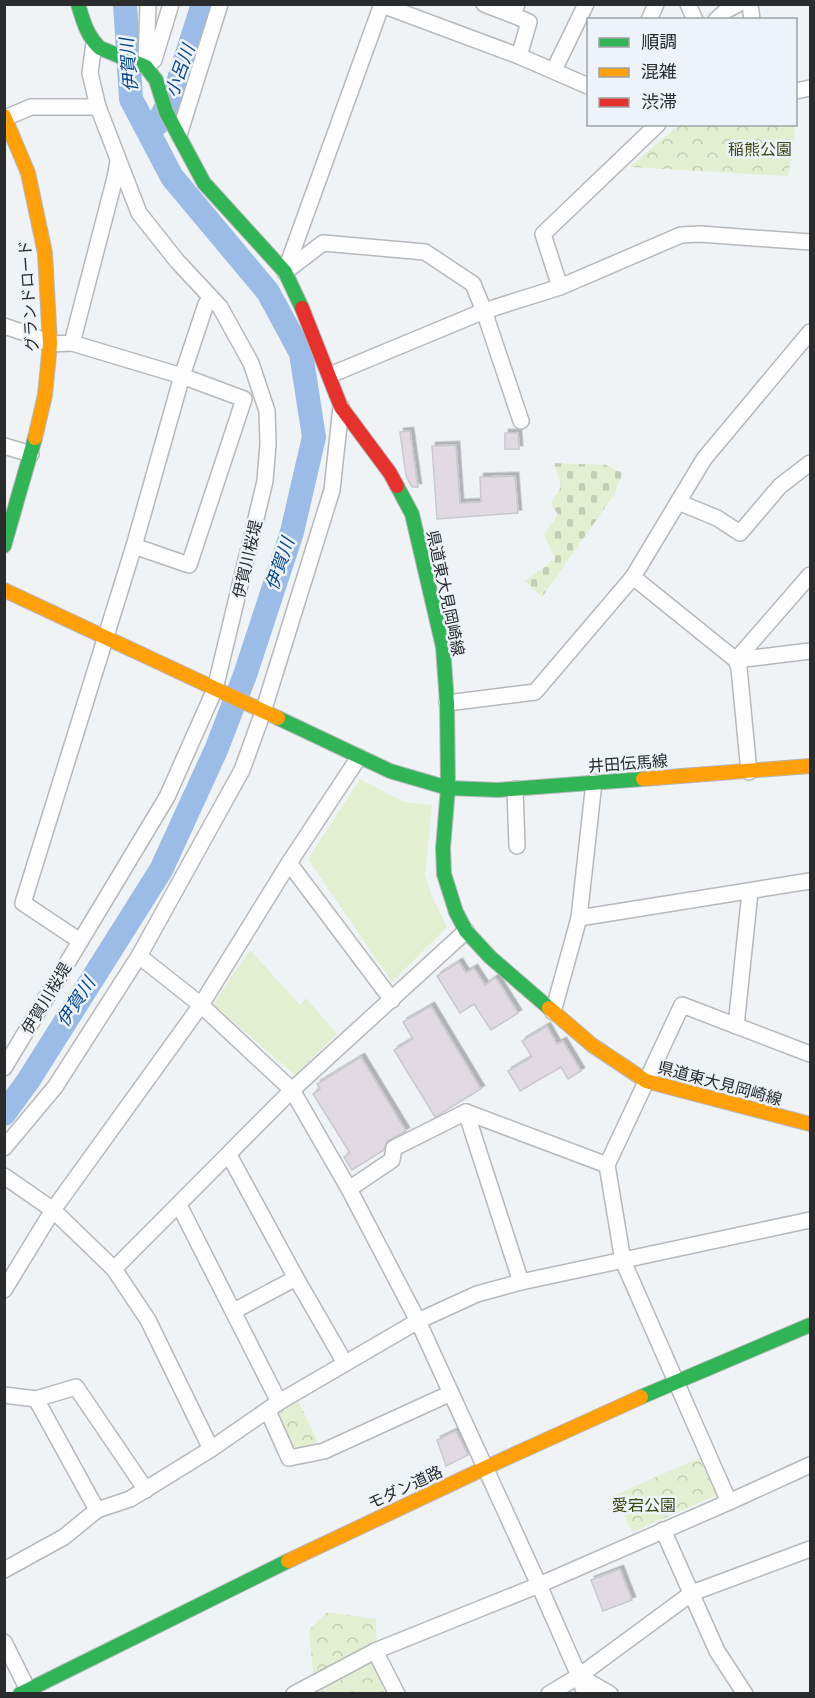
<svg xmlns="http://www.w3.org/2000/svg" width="815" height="1698" font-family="'Work Sans','Noto Sans JP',sans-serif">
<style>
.forest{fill:url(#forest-crowns)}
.cemetery{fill:url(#cemetery-stones)}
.garden{fill:#e4eed0}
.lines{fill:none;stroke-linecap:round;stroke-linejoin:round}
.river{stroke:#9bbce6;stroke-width:24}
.building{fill:#e1dae2;stroke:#c8c9cb;stroke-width:1.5;filter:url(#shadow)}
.street-casing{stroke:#b6b8bb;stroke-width:18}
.fast-casing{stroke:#b6b8bb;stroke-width:16}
.slow-casing{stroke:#b6b8bb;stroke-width:16}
.jam-casing{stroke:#b6b8bb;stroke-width:16}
.street{stroke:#fdfdfe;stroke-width:15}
.fast{stroke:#30b455;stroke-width:14}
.slow{stroke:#ff9f0a;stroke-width:14}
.jam{stroke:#e5322d;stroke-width:14}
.labels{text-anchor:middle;stroke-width:5;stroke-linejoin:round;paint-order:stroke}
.park-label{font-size:16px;fill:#3b450c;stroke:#edf3f9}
.street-label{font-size:16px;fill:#292b2d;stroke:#edf3f9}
.water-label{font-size:18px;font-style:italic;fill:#04468b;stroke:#edf3f9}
</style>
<defs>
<pattern id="forest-crowns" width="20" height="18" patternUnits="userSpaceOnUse" patternTransform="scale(1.5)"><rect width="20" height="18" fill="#e4eed0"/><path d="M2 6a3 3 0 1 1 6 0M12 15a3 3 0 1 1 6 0" fill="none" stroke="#c4ccb3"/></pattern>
<pattern id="cemetery-stones" width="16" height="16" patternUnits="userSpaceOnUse" patternTransform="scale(1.5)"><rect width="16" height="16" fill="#e4eed0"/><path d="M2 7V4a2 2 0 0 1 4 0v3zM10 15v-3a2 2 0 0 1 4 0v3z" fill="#c4ccb3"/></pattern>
<filter id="shadow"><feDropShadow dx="3.5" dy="-3.5" stdDeviation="0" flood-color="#0004"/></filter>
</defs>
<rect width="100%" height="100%" fill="#f0f3f6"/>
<g class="forest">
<path d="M796 124 788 176 630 167 679 125Z"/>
<path d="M296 1396 320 1447 289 1453 271 1412Z"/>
<path d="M699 1458 717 1495 632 1532 615 1495Z"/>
<path d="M327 1612 376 1619 377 1672 385 1693H315L309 1630Z"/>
</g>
<path class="cemetery" d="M554 463 606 465 623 473 614 495 542 597 525 581 555 559 544 534 558 515 551 503 561 487Z"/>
<g class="garden">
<path d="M360 779 404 802 432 805 425 875 432 897 447 927 392 982 308 859Z"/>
<path d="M250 950 300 1005 306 998 337 1034 295 1075 213 1004Z"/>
</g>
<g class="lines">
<g class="river">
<path d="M157 124 175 92 203 4"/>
<path d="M4 1114 28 1081 161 870 216 750 245 675 292 532 314 437 301 353 268 292 172 177 131 99 125 4"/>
</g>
</g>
<g class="building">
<path d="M410 431 418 487H412L406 476 400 432Z"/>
<path d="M505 433H518L519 449H505Z"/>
<path d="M456 445 460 503 481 502 480 477 515 476 518 513 437 519 432 446Z"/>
<path d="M459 962 466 973 474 968 485 985 495 978 498 981 518 1013 491 1030 474 1004 460 1013 437 976Z"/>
<path d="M431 1006 481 1089 435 1117 394 1050 413 1039 403 1022Z"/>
<path d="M547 1026 557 1044 563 1041 581 1071 568 1079 561 1067 520 1091 508 1071 532 1057 522 1041Z"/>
<path d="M361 1057 406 1131 389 1140 386 1143 384 1150 352 1170 344 1157 350 1153 313 1094 320 1089 317 1084Z"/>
<path d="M456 1431 468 1455 446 1466 437 1440Z"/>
<path d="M620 1569 632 1600 603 1611 591 1580Z"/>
</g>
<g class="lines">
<g class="street-casing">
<g id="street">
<path d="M484 4 513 15"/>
<path d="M517 4 513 15 529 22 519 56"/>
<path d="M688 4 695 20"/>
<path d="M750 4 752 20"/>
<path d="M382 5 519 56 588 86"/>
<path d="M649 20 656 4"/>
<path d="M716 20 727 10 738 4"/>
<path d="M146 64 148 4"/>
<path d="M146 67 154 60 171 4"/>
<path d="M554 70 586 4"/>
<path d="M796 91 810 88"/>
<path d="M5 118 31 107H98"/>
<path d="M179 135 220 4"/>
<path d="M285 272 323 243 425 252 473 284 484 311 521 421"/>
<path d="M285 272 382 4"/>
<path d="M560 287 543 234 658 124"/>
<path d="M4 326 31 335 50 344 72 343 115 178 118 161"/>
<path d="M72 343 182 376 244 399 189 565 134 546"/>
<path d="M330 375 484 311 560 287 681 235 700 234 810 242"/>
<path d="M4 446 31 454"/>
<path d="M678 502 717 518 740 533 780 486 810 463"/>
<path d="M633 577 736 660 739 668 749 772"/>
<path d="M736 660 810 575"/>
<path d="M736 660 810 651"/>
<path d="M447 703 535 692 633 577 704 459 810 332"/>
<path d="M515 789 517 846"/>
<path d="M289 863 392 1000"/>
<path d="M579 918 810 881"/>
<path d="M80 941 23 903 134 546 182 376 206 304"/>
<path d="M139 956 201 1005 292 1090 349 1189 418 1321 539 1585 579 1676 585 1694"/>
<path d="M553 1012 579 918 594 782"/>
<path d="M736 1026 750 892"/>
<path d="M4 1068 167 797 215 689 265 481 268 444 267 411 251 363 220 307 177 261 139 213 98 107 90 73 94 43"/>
<path d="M466 1112 521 1282"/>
<path d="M4 1148 55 1087 139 956 242 770 263 712 332 490 341 407"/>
<path d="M229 1155 296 1278 345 1363"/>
<path d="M4 1176 53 1210 114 1269 148 1320 211 1449"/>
<path d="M349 1189 392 1160 394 1148 466 1112 607 1165"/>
<path d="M179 1205 279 1402"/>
<path d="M114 1269 292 1090 466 931"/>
<path d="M4 1290 53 1210 201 1005 289 863 359 757"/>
<path d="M234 1311 296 1278"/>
<path d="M4 1395 36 1399 76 1387 146 1490"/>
<path d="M36 1399 97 1510"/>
<path d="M268 1411 289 1458 324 1451 451 1393"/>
<path d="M729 1502 810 1465"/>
<path d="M663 1530 717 1651 745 1694"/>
<path d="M4 1570 64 1537 97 1510 130 1499 211 1449 279 1402 418 1321 477 1294 521 1282 810 1220"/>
<path d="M4 1642 30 1694"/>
<path d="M375 1651 397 1694"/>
<path d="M579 1676 610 1694"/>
<path d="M294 1694 375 1651 539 1585 729 1502 623 1261 607 1165 682 1005 810 1054"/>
<path d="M549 1694 579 1676 692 1593 810 1549"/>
</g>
</g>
<g class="fast-casing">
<g id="fast">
<path d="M78 4C83 21 87 36 100 48L146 67 156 80 166 112 204 183 285 272 302 308"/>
<path d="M397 486 412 514 443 647 447 703 448 788 443 848 444 874 456 912 466 931 490 957 549 1008"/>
<path d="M4 546 35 438"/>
<path d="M278 718 390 771 448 788 498 790 643 779"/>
<path d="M641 1397 810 1325"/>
<path d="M20 1694 288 1561"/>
</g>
</g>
<g class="slow-casing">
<g id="slow">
<path d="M4 116 28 173 45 253 50 344 45 395 35 438"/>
<path d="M4 590 278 718"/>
<path d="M643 779 810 766"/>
<path d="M549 1008 592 1045 646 1081 810 1124"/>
<path d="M288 1561 502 1460 641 1397"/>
</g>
</g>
<g class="jam-casing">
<path id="jam" d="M302 308 341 407 390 473 397 486"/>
</g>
<use href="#street" class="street"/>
<use href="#fast" class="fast"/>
<use href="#slow" class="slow"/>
<use href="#jam" class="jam"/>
</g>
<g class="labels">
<g class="park-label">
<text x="760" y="155">稲熊公園</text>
<text x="644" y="1511">愛宕公園</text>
</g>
<g class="street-label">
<text transform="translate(28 296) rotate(-94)" y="6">グランドロード</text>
<text transform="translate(247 559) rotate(-77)" y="6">伊賀川桜堤</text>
<text transform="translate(446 593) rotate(78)" y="6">県道東大見岡崎線</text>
<text transform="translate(628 763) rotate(-4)" y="6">井田伝馬線</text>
<text transform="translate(46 998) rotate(-59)" y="6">伊賀川桜堤</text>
<text transform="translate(720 1083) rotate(15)" y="6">県道東大見岡崎線</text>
<text transform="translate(405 1487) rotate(-25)" y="6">モダン道路</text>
</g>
<g class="water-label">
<text transform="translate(129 65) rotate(-95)" y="6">伊賀川</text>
<text transform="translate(180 71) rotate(-70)" y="6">小呂川</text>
<text transform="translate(280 564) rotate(-71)" y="6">伊賀川</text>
<text transform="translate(76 1002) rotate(-57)" y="6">伊賀川</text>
</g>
</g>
<rect width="815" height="1698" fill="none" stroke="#292b2d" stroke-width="12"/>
<rect x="587" y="18" width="210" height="108" fill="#edf3f9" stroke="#9fa3a7" stroke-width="1.5"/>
<rect x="599" y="38" width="30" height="9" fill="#30b455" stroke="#9fa3a7" stroke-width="1.5"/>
<text x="641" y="48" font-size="18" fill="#292b2d">順調</text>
<rect x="599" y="68" width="30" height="9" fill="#ff9f0a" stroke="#9fa3a7" stroke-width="1.5"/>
<text x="641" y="78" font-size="18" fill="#292b2d">混雑</text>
<rect x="599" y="98" width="30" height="9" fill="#e5322d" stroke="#9fa3a7" stroke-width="1.5"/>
<text x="641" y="108" font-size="18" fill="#292b2d">渋滞</text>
</svg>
